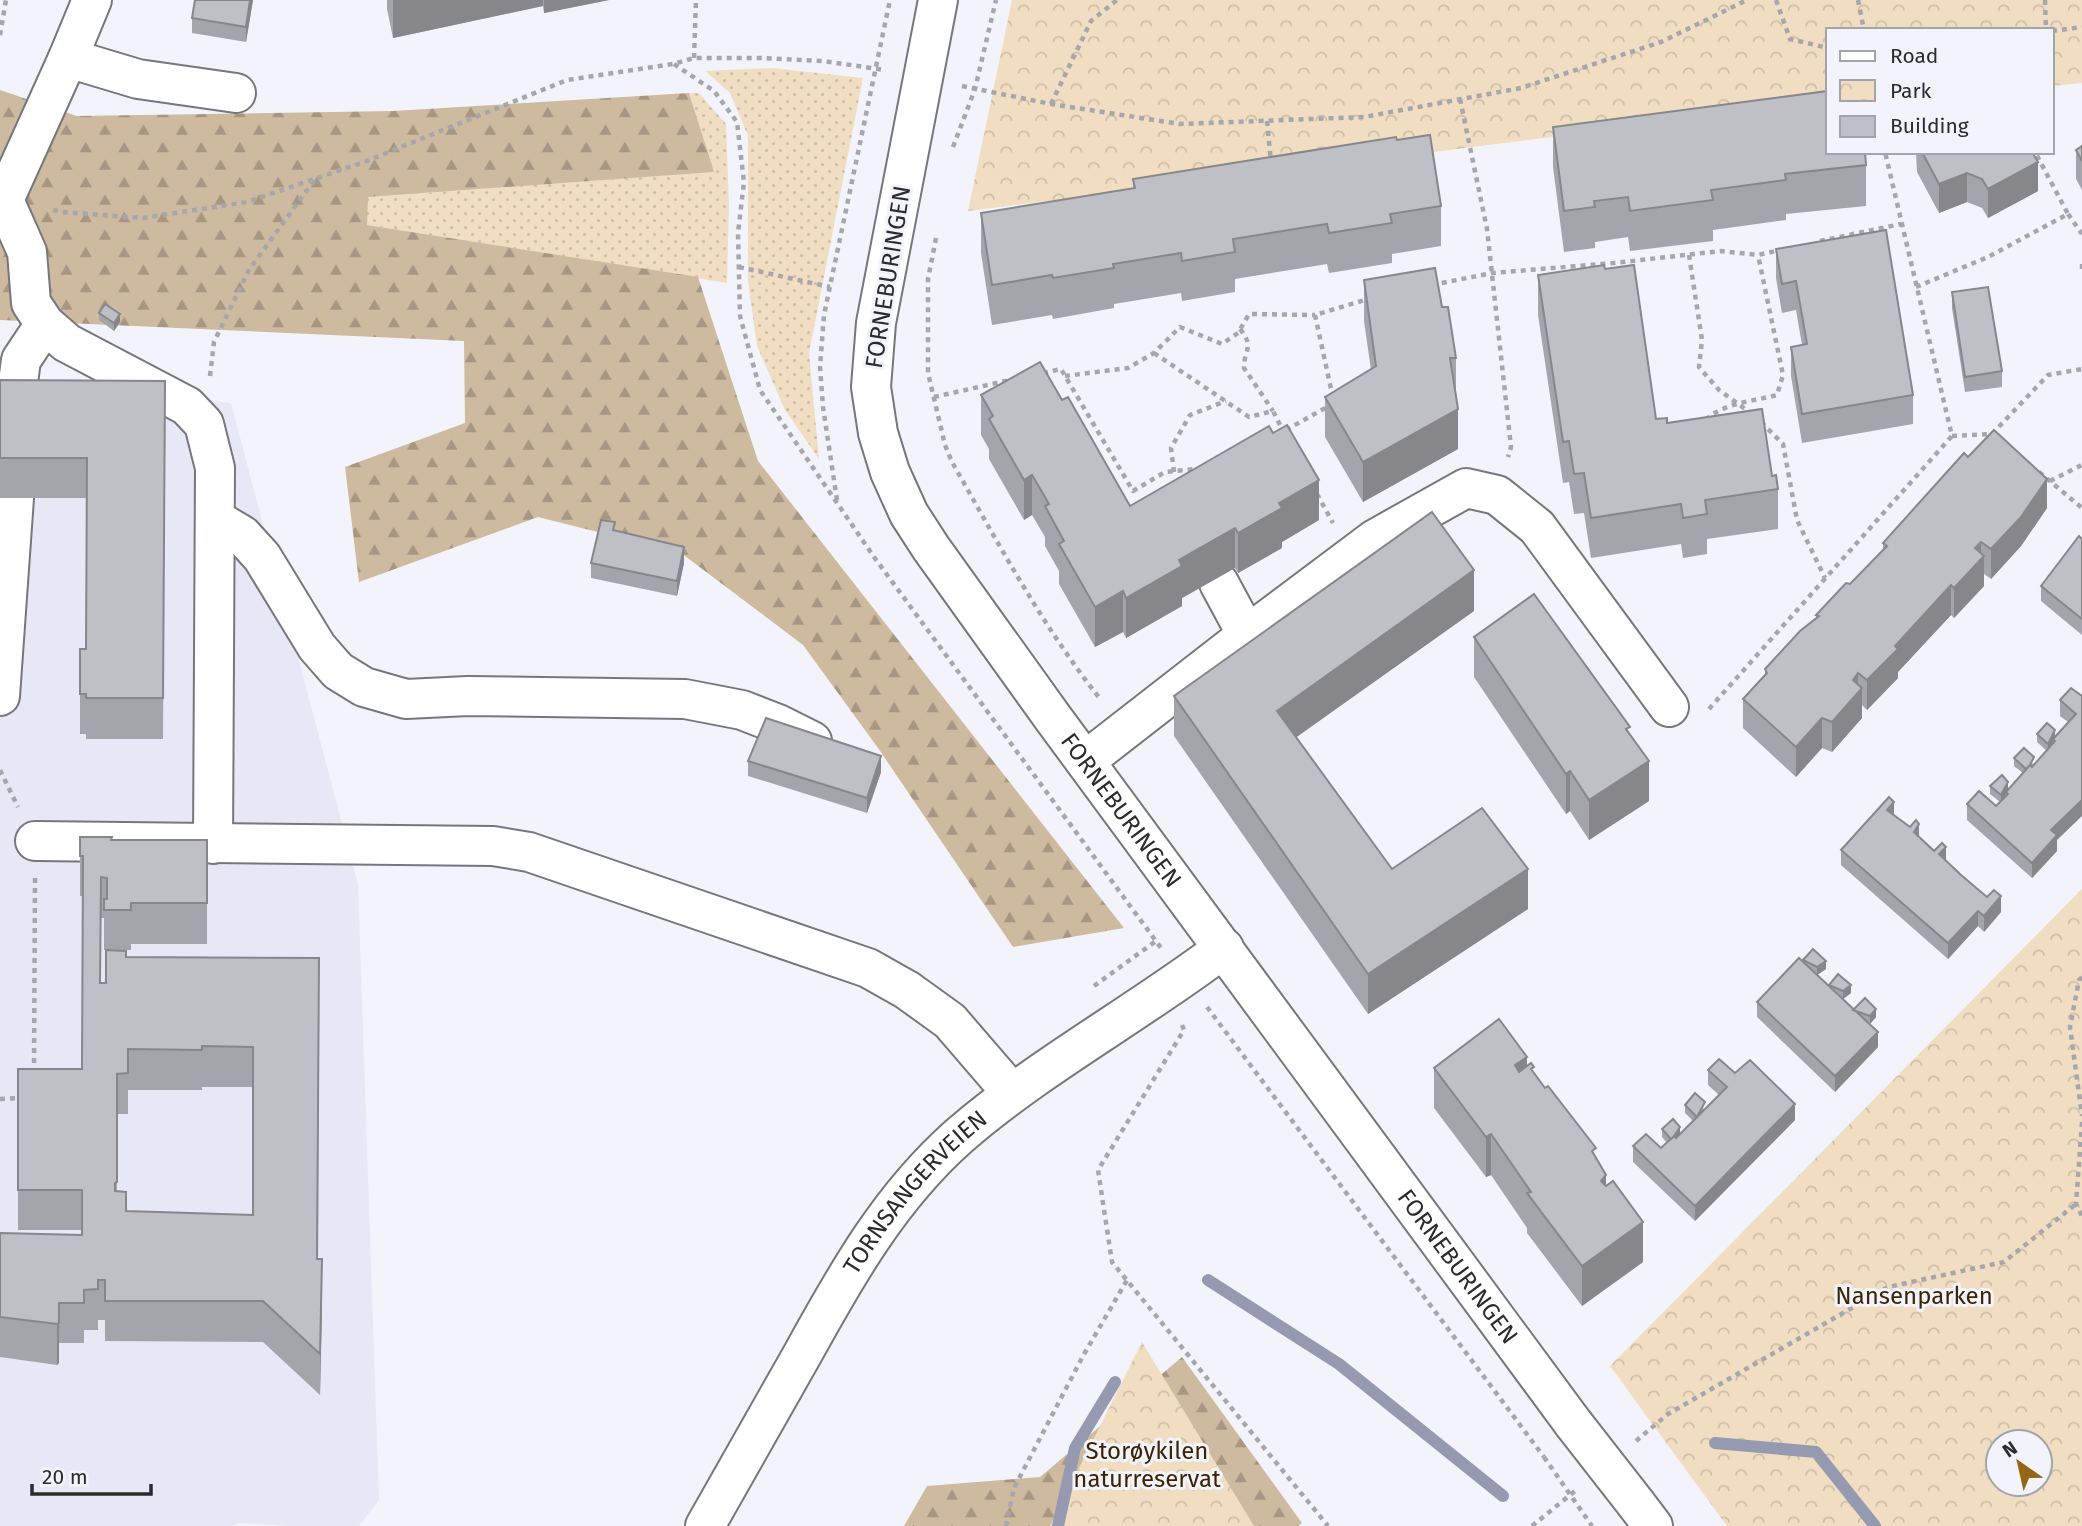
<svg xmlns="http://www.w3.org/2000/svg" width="2082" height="1526" font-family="'Fira Sans',sans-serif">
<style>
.built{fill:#e6e8f6}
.grass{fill:url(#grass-dots)}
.forest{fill:url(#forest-firs)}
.park{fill:url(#park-crowns);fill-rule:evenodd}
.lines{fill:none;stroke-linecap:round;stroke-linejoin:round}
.stream{stroke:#969ab0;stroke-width:12}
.minor-casing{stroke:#76777d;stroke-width:42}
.path{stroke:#a6a7ac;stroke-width:4.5;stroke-dasharray:5 5;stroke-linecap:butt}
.minor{stroke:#fff;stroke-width:38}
.minor-bridge-casing{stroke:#76777d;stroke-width:42;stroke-linecap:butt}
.path-bridge{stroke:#a6a7ac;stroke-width:4.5;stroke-dasharray:5 5;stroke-linecap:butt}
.minor-bridge{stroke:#fff;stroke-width:38}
.wall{fill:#a4a5aa;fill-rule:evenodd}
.shaded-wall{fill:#86868b}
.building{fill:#bfc0c6;stroke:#86868b;stroke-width:2;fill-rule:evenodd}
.labels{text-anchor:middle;stroke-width:6;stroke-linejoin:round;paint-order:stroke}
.street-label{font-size:24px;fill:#2b2b2e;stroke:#f3f4fb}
.park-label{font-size:24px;fill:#3a2401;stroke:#f3f4fb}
</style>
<defs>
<pattern id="grass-dots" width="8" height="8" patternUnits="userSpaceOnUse" patternTransform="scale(1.75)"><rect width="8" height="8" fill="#f1ddc2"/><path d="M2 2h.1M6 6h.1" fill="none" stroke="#cfbea7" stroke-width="1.8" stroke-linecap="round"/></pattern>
<pattern id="forest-firs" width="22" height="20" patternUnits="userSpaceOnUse" patternTransform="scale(1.75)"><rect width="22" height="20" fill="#ceba9f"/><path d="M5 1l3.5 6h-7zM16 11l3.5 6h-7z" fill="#a79782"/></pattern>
<pattern id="park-crowns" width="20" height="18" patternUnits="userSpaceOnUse" patternTransform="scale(1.75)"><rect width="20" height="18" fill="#f1ddc2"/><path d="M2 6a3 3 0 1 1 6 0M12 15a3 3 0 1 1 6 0" fill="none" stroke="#cfbea7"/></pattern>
</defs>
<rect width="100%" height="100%" fill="#f3f4fb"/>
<path class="built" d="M74 380 231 403 358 884 379 1500 359 1526H286L239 1523 233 1526H0V390Z"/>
<g class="grass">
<path d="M772 68 863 78 809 353 819 459 785 410 757 346 748 281V136L730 93 705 71Z"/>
<path d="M689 93H699L726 124 729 205 727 283 367 225V197L713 172Z"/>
</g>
<g class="forest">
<path d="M0 90 77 116 393 111 689 93 714 172 368 197 367 225 698 277 758 461 1124 928 1013 947 878 748 803 645 681 553 538 517 359 582 345 467 465 423 464 341 0 320Z"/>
<path d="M1182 1357 1302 1523 1298 1526H904L927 1486 1040 1477Z"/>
</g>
<g class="park">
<path d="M1012 0H2082V83L2052 86V30H1828V102L968 211Z"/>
<path d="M2082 889V1526H1727L1610 1366ZM2040 1442V1484H1998V1442Z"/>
<path d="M1142 1342 1254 1526H1050Z"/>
</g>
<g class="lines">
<g class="stream">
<path d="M1208 1280 1339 1364 1503 1496"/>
<path d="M1715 1443 1816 1452 1875 1526"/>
<path d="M1058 1526 1075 1448 1115 1382"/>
</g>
<g class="minor-casing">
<g id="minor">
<path id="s1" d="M938 0 876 323 871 387 878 433 890 472 909 514 931 548 1053 718 1573 1423"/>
<path d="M68 58 138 79 236 93"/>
<path d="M4 200 27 252 31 303 45 324 67 343 187 406 204 424 215 468 213 844"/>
<path d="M0 204 4 200 68 58 92 0"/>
<path d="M13 420 21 360 45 324"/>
<path d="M215 519 242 535 262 557 317 647 338 671 364 687 406 699 468 696 685 699 742 710 778 724 812 741"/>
<path d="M1247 635 1375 539 1466 488 1497 495 1537 527 1669 707"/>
<path d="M0 696 14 498"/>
<path d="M1085 761 1247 635 1219 583"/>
<path d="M35 841 493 846 529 852 868 968 907 990 950 1021 1012 1093"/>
<path d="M1637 1505 1653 1526"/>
<path id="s2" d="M705 1526C737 1469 770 1412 802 1355 846 1275 890 1197 959 1136 1041 1065 1137 1014 1224 948"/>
</g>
</g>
<g class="path">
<path d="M1776 0 1790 39 1828 48"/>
<path d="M1858 0 1864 30"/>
<path d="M2045 0 2046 30"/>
<path d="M2052 31 2082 27"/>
<path d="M0 35 6 0"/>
<path d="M694 58 696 0"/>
<path d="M674 64 714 91 737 122 744 182 738 233 740 316 760 390 874 557 1161 948"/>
<path d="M962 86 1051 104 1180 124 1364 117 1521 88 1661 42 1747 0"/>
<path d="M1460 99 1487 229 1511 447 1508 457"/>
<path d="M1051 104 1091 21 1117 0"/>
<path d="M1267 121 1271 162"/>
<path d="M953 147 975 89 996 0"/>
<path d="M53 210 62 212 143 218 247 202 364 162 567 80 673 64 694 58H762L823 61 885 70"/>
<path d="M2068 214 2082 234"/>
<path d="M936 238 928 279V373L945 445 952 462C998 543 1043 627 1101 700"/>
<path d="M1820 241 1901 224"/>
<path d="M1689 255 1702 340 1699 367 1719 390 1752 414"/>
<path d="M2082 264V271"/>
<path d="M739 267 830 287"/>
<path d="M1432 285 1492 273 1614 263 1721 251 1758 255 1780 250"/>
<path d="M1916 287 1988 257 2068 214 2035 152"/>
<path d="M1240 329C1255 348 1244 348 1244 368L1273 411"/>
<path d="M1154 353 1249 417 1273 411 1283 431"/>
<path d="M1043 373 1061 369 1133 491 1165 472 1196 469"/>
<path d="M210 376 214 342 249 270 315 179"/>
<path d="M1065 376 1128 368 1154 353 1180 327 1222 344 1238 333 1249 314 1315 315"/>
<path d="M934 397 1010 380"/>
<path d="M1333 398 1315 315 1368 299"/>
<path d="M1706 420C1722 403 1755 401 1777 395L1783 375 1758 255"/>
<path d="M1761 422 1783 444 1797 520 1825 578"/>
<path d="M1286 430 1327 407"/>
<path d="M1952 436 1992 434 2048 375 2082 369"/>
<path d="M1174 472 1171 448 1190 415 1226 401"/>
<path d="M2039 472 2082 508"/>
<path d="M2050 481 2082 465"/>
<path d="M1317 494 1333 523"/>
<path d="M837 500 823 407 820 367 824 315 890 0"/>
<path d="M1709 709 1952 436 1885 152"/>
<path d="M0 770 18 807"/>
<path d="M2082 977 2079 980 2070 1027 2082 1116"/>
<path d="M1094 986 1156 941"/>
<path d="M1207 1007 1544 1457"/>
<path d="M1182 1025 1184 1030 1098 1170 1112 1262 1328 1526"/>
<path d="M34 1073 35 878"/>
<path d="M0 1099 23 1098"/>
<path d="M2082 1122 2076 1204 2082 1216"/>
<path d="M1636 1441 1668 1414 1888 1287 2004 1262 2076 1204"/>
<path d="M1006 1526 1014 1488 1083 1356 1127 1280"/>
<path d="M1532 1526 1575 1491"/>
</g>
<use href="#minor" class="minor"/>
<g class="minor-bridge-casing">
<path id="minor-bridge" d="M1573 1423 1637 1505"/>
</g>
<path class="path-bridge" d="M1544 1457 1592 1526"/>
<use href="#minor-bridge" class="minor-bridge"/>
</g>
<g class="wall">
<path d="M195 0H253L246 42 192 33V18Z"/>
<path d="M387 0H609L544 13 543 6 393 38 387 9Z"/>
<path d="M1553 127 1828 152 1866 165V206L1786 214V220L1713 230V241L1630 251 1628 237 1595 242V248L1564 252 1553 167Z"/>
<path d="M1397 140 1441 206V246L1392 254V263L1329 273 1327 264 1235 279V292L1182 301 1181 293 1114 304V308L1053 319 1052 315 992 325 981 253V213L1133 188V179Z"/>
<path d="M2082 146V190L2076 179V150Z"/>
<path d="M1916 152H2032L2038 191 1988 218 1982 208 1967 202 1939 213 1917 172Z"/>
<path d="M1776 249 1913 395V424L1802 443 1791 376V347L1802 345 1796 310 1782 313 1776 278Z"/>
<path d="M1605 269 1656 419 1667 423 1772 476 1778 489V529L1707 539V554L1683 558 1681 544 1591 558 1584 513 1574 514 1569 482 1563 483 1538 315V275Z"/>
<path d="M1364 280 1442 307 1456 358V394L1458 449 1363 502 1325 437V397L1371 370 1364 321Z"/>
<path d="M1952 292 2002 371V387L1965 392 1952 308Z"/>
<path d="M99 313 120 322 114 331 99 320Z"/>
<path d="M0 380 165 381 163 739H86V734H80V649H86L87 498H0Z"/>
<path d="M981 395 1062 400 1130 506 1319 520 1282 542V548L1238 573 1235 568 1182 598V606L1126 638 1123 632 1095 647 1059 584V571L1045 546V537L1032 515 1024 520 989 459V449L981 435Z"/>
<path d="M2047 508 2021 546 1991 579 1984 574V586L1954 618 1951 615 1898 672V678L1867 710 1862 705V718L1832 752 1822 748 1796 777 1743 728V699L1765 675V669L1816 618V615L1850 584 1883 550V543Z"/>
<path d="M615 531 684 563 677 596 591 578V563Z"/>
<path d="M2082 539V635L2041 601V586Z"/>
<path d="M1474 611 1296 737 1392 869 1528 909 1368 1014 1174 736V696Z"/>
<path d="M1474 637 1630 735 1649 801 1589 840 1570 811 1566 814 1474 677Z"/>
<path d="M2082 696 2057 840V851L2032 878 1967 820V804L1996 806 2000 802 1990 794V786L2008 790 2023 773 2014 766V758L2034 764 2047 751 2037 742V734L2055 737 2068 722 2060 716V700Z"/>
<path d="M748 761 881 772 867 813 748 776Z"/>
<path d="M1894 815 1946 860 2001 912 1984 932 1978 926 1948 959 1841 865V850Z"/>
<path d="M80 837 112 840H207V944H131V950H106L126 957 319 958 318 1259 322 1299 320 1395 263 1342 105 1341V1320H98V1330H84V1343H59V1363L57 1365 0 1357V1233L82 1235V1230H18V1069H82L83 896H80ZM101 918H104V950H106V983H101ZM202 1087H253V1215L126 1211 117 1191V1114H128V1090H202Z"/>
<path d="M1803 960 1826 969 1817 975 1829 986V985L1851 993 1843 999 1854 1009 1876 1017 1870 1024 1878 1047 1835 1092 1757 1017V1002L1803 962Z"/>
<path d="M1527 1066 1534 1074 1596 1158 1606 1186 1643 1262 1582 1306 1527 1233V1228L1491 1175 1486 1177 1434 1108V1068Z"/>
<path d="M1708 1070 1735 1073 1795 1120 1695 1221 1633 1162V1146L1661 1148 1667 1143 1662 1137V1129L1680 1134 1693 1121 1685 1113V1105L1705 1109 1719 1095 1708 1085Z"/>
</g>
<g class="shaded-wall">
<path d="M250 0H253L246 42V27Z"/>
<path d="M393 0H543V6L393 38Z"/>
<path d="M544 0H609L544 13Z"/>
<path d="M2038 162V191L1988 218V189Z"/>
<path d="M1967 173V202L1939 213V184Z"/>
<path d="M120 314V322L114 331V323Z"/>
<path d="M1458 409V449L1363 502V462Z"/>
<path d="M1032 475V515L1024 520V480Z"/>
<path d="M2047 479V508L2021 546 1991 579V549Z"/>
<path d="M1319 480V520L1282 542V548L1238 573V533L1279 503Z"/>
<path d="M1235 528V568L1182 598V606L1126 638V598L1179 560Z"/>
<path d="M1981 542V560L1984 556V586L1954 618V588L1975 548Z"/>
<path d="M684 547V563L677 596V581Z"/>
<path d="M1474 570V611L1277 751V711Z"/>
<path d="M1951 585V615L1898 672V678L1867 710V680L1895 646Z"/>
<path d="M1123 591V632L1095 647V607Z"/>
<path d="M1858 673V693L1862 688V718L1832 752V722L1853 680Z"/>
<path d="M1822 718V748L1796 777V747Z"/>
<path d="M2055 730V738L2053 739V743L2048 752V744Z"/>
<path d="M881 756V772L867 813V798Z"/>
<path d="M1649 761V801L1589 840V800Z"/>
<path d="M1570 771V811L1566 814V774Z"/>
<path d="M2008 782V790L2006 792V795L2001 803V795Z"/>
<path d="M2082 800V816L2057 840V851L2032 878V863L2051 830Z"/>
<path d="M1894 802V817L1887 810Z"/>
<path d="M1919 824V840L1914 832Z"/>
<path d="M1946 847V862L1939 854Z"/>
<path d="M1528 869V909L1368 1014V974Z"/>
<path d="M2001 896V912L1984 932V916Z"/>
<path d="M1978 911V926L1948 959V943Z"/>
<path d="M1826 961V969L1817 975V967Z"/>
<path d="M1851 985V993L1843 999V991Z"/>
<path d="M1876 1009V1017L1870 1024V1016Z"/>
<path d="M1878 1032V1047L1835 1092V1076Z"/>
<path d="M1527 1057V1097L1515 1065Z"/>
<path d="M1795 1104V1120L1695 1221V1206Z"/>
<path d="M1680 1127V1134L1672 1140Z"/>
<path d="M1491 1134V1175L1486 1177V1137Z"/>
<path d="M1606 1175V1215L1601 1181Z"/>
<path d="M1643 1222V1262L1582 1306V1266Z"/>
<path d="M322 1259V1299L320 1395V1354Z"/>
<path d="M59 1303V1363L57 1365V1324Z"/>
</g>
<g class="building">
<path d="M195 0H250L246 27 192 18Z"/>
<path d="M1828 91V152H1865L1866 165 1785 174 1786 180 1711 190 1713 200 1630 211 1628 197 1594 201 1595 207 1564 211 1553 127Z"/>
<path d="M1430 135 1441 206 1390 214 1392 223 1329 233 1327 224 1233 239 1235 252 1182 261 1181 253 1113 264 1114 268 1053 278 1052 275 992 285 981 213 1135 188 1133 179 1396 137 1397 140Z"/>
<path d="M2082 146V161L2076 150Z"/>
<path d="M1922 152H2032L2038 162 1988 189 1982 179 1967 173 1939 184Z"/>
<path d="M1886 230 1913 395 1802 414 1791 347 1807 344 1796 281 1782 284 1776 249Z"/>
<path d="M1604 265 1605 269 1634 265 1656 419 1667 418V423L1762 409 1772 476 1776 475 1778 489 1705 500 1707 514 1683 518 1681 504 1591 518 1584 473 1574 474 1569 441 1563 442 1538 275Z"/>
<path d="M1435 268 1442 307H1448L1456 358H1450L1458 409 1363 462 1325 397 1376 366 1364 280Z"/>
<path d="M1988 287 2002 371 1965 377 1952 292Z"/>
<path d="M105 304 120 314 114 323 99 313Z"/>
<path d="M1040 362 1062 400 1068 397 1130 506 1269 426 1273 433 1287 425 1319 480 1279 503 1282 508 1238 533 1235 528 1179 560 1182 566 1126 598 1123 591 1095 607 1059 544 1064 541 1045 506 1049 504 1032 475 1024 480 989 419 993 416 981 395Z"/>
<path d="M0 380 165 381 163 698H86V694H80V649H86L87 458H0Z"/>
<path d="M1994 430 2047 479 2021 517 1991 549 1981 542 1975 548 1984 556 1954 588 1951 585 1895 646 1898 649 1867 680 1858 673 1853 680 1862 688 1832 722 1822 718 1796 747 1743 699 1767 673 1765 669 1800 631 1819 616 1816 615 1846 583 1850 584 1887 546 1883 543 1964 453 1968 457Z"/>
<path d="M1432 512 1474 570 1277 711 1392 869 1482 808 1528 869 1368 974 1174 696Z"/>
<path d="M601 520 615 522 613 530 684 547 677 581 591 563Z"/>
<path d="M2079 536 2082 539V619L2041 586Z"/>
<path d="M1534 594 1630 727 1626 729 1649 761 1589 800 1570 771 1566 774 1474 637Z"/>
<path d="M2071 688 2082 696V800L2051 830 2057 835 2032 863 1967 804 1979 791 1996 806 2008 794 2006 792 2030 765 2032 767 2055 741 2053 739 2076 714 2060 700Z"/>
<path d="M766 718 881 756 867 798 748 761Z"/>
<path d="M2047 723 2055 730 2048 744 2037 734Z"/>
<path d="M2024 748 2034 757 2030 765 2026 769 2014 758Z"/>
<path d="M2002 775 2008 782 2001 795 1990 786Z"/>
<path d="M1889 797 1894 802 1887 810 1910 827 1916 820 1919 824 1914 832 1934 851 1942 843 1946 847 1939 854 1961 875 1987 897 1994 890 2001 896 1984 916 1978 911 1948 943 1841 850Z"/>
<path d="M80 837H112L111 840H207V903H131V910H104V899H107V878L101 877 100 983H106V950L126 951V957L319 958 317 1259H322L320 1354 263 1301H105V1280H98V1289L84 1290V1303H59V1323L57 1324 0 1317V1233L82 1235V1190H18V1069H82L83 856H80ZM202 1046 253 1047V1215L126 1211V1192L115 1191V1183L117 1182V1074L128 1073V1049L202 1050Z"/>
<path d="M1813 949 1826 961 1817 967 1803 960Z"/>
<path d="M1799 958 1878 1032 1835 1076 1757 1002Z"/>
<path d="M1838 974 1851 985 1843 991 1829 985Z"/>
<path d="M1865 998 1876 1009 1870 1016 1853 1010Z"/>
<path d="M1499 1019 1527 1057 1515 1065 1519 1072 1531 1063 1534 1067 1531 1069 1545 1088 1548 1086 1596 1148 1592 1151 1606 1175 1601 1181 1606 1186 1613 1181 1643 1222 1582 1266 1527 1193 1531 1192 1491 1134 1486 1137 1434 1068Z"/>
<path d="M1719 1059 1735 1073 1750 1060 1795 1104 1695 1206 1633 1146 1646 1134 1661 1148 1674 1136 1676 1138 1727 1087 1708 1070Z"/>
<path d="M1695 1093 1705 1102 1697 1117 1685 1105Z"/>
<path d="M1673 1119 1680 1127 1674 1136 1671 1139 1662 1129Z"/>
</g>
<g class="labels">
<g class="street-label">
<text transform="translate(888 277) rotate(-81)" y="8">FORNEBURINGEN</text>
<text dy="8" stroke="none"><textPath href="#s1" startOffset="891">FORNEBURINGEN</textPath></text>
<text dy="8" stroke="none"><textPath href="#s2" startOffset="396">TORNSANGERVEIEN</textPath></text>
<text dy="8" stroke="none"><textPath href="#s1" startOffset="1458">FORNEBURINGEN</textPath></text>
</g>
<g class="park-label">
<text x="1914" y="1304">Nansenparken</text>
<text x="1147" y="1459">Storøykilen<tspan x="1147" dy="28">naturreservat</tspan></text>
</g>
</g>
<rect x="1826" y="28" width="228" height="126" fill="#f3f4fb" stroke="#a3a4a9" stroke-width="2"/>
<rect x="1840" y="51" width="35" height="10" fill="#ffffff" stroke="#a3a4a9" stroke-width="2"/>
<text x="1890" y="63" font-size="21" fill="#2b2b2e">Road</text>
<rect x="1840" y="80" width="35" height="21" fill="url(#park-crowns)" stroke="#a3a4a9" stroke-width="2"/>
<text x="1890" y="98" font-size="21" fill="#2b2b2e">Park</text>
<rect x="1840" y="116" width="35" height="21" fill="#bfc0c6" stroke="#a3a4a9" stroke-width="2"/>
<text x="1890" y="133" font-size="21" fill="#2b2b2e">Building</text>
<g transform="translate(2019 1463) rotate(326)"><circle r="33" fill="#f3f4fb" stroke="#a3a4a9" stroke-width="2"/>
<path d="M0-5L12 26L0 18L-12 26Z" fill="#956615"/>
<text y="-10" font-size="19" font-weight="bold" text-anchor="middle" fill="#2b2b2e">N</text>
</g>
<path d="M32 1484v10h119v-10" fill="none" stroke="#2b2b2e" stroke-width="3.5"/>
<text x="42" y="1484" font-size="21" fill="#2b2b2e" stroke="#f3f4fb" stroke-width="5" paint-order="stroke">20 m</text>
</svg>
